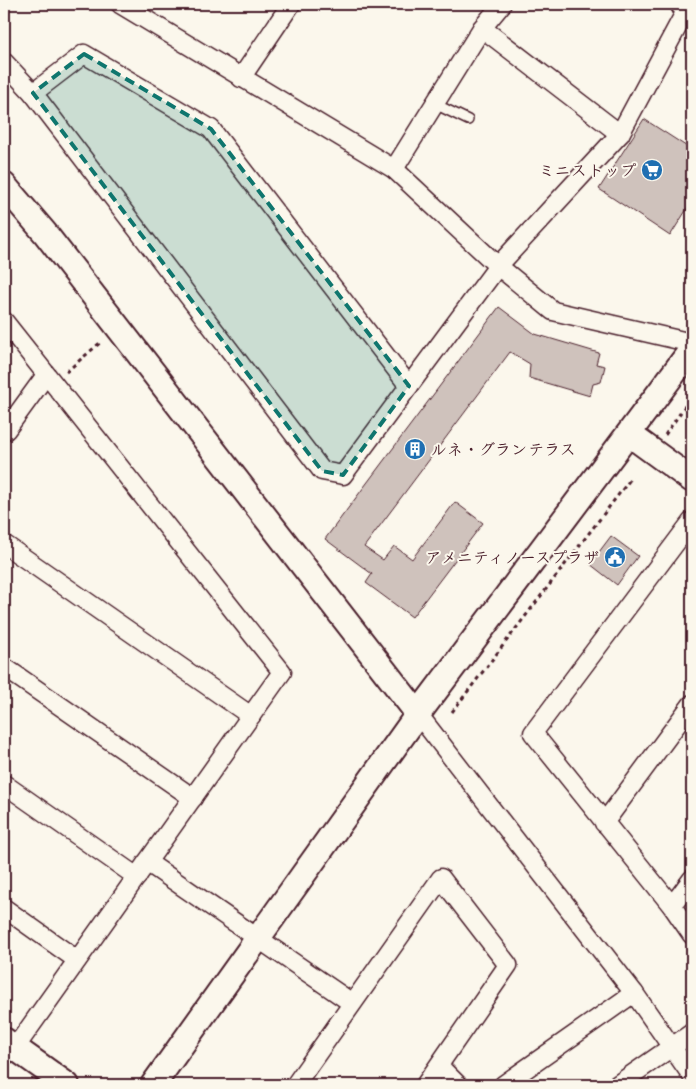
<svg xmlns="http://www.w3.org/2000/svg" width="696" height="1089" font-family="Pangolin,'Klee One',sans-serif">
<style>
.building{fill:#cfc2bc;stroke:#4a1f2b}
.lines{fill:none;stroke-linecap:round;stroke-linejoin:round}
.lane-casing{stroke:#4a1f2b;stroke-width:12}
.street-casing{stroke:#4a1f2b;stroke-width:21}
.secondary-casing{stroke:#4a1f2b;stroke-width:28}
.path{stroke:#4a1f2b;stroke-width:3;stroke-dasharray:4 4;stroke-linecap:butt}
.lane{stroke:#fbf7ec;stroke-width:9}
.street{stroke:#fbf7ec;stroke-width:18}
.secondary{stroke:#fbf7ec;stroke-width:24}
.marked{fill:#0f766e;fill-opacity:0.2;stroke:#0f766e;stroke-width:4;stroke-dasharray:10 6;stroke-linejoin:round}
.labels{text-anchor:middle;stroke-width:4;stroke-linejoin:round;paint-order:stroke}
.poi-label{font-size:16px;font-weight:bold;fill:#4a1f2b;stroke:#fbf7ec;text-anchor:end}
</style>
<rect width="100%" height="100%" fill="#fbf7ec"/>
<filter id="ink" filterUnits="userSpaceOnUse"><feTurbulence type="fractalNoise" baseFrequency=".02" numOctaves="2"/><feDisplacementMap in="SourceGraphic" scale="10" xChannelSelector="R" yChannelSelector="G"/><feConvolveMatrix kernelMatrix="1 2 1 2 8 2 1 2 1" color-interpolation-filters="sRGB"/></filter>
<g filter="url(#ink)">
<g class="building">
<path d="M644 119 692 150V201L670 236 599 189Z"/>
<path d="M499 307 535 334 599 353 596 364 605 366 601 382 593 384 590 396 529 378 530 364 510 352 364 547 383 560 394 546 412 559 455 502 483 523 412 617 366 583 372 574 325 539Z"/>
<path d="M611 536 638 556 617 585 590 564Z"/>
</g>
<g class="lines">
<g class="lane-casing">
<path id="lane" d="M435 104 468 120"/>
</g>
<g class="street-casing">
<g id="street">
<path d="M120 4 394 169 498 266 553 311 692 343"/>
<path d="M482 28 620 134"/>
<path d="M4 62 33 93 84 54 211 129 409 386"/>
<path d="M241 78 291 4"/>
<path d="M33 93 322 471 343 475 498 266 620 134 688 7"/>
<path d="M394 169 482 28 502 4"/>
<path d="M4 321 282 672 15 1048"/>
<path d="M4 429 6 430 46 375"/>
<path d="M692 521 533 733 672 906 692 935"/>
<path d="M4 544 251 716"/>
<path d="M4 667 193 798"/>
<path d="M418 714 634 993 692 1076"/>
<path d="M4 784 137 877"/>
<path d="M604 823 692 704"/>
<path d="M147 862 352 1003"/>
<path d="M672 906 692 879"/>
<path d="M4 908 77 960"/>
<path d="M439 1066 458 1085"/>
<path d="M295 1085 441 878 508 965 425 1085"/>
<path d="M503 1085 634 993"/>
<path d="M617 1085 692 1033"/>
</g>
</g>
<g class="secondary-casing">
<g id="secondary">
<path d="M683 4 692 9"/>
<path d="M4 185 45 233 418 714"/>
<path d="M629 434 692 480"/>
<path d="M4 1040 67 1085"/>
<path d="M153 1085 418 714 692 349"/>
</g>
</g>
<g class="path">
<path d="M66 372 101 342"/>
<path d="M665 435 692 396"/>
<path d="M452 712 632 477"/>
</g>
<use href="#lane" class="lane"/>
<use href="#street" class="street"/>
<use href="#secondary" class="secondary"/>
</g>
</g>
<path class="marked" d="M84 54 211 129 409 386 343 475 322 471 33 93Z"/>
<defs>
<g id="supermarket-disc" transform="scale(1.125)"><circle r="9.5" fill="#1f6fb2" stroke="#fbf7ec"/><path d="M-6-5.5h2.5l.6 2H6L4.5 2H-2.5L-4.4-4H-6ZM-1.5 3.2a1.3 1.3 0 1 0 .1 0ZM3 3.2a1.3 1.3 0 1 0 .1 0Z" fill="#fff"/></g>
<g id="building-disc" transform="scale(1.125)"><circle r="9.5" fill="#1f6fb2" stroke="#fbf7ec"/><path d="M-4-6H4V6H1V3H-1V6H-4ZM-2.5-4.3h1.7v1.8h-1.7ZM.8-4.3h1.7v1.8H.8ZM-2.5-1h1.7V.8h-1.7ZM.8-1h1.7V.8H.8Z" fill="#fff"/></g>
<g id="civic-disc" transform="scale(1.125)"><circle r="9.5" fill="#1f6fb2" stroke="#fbf7ec"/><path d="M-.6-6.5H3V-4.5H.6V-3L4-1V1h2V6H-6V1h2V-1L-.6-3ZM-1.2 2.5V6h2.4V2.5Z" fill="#fff"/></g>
</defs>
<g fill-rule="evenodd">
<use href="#supermarket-disc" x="652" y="170"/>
<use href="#building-disc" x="415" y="449"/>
<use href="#civic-disc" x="615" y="557"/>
</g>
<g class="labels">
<g class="poi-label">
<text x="636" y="176">ミニストップ</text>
<text x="431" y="455" text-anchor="start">ルネ・グランテラス</text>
<text x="599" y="563">アメニティノースプラザ</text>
</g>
</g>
<rect width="696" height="1089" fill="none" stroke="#fbf7ec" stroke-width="20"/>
<rect x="10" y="10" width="676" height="1069" fill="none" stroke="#4a1f2b" stroke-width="2" filter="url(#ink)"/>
</svg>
